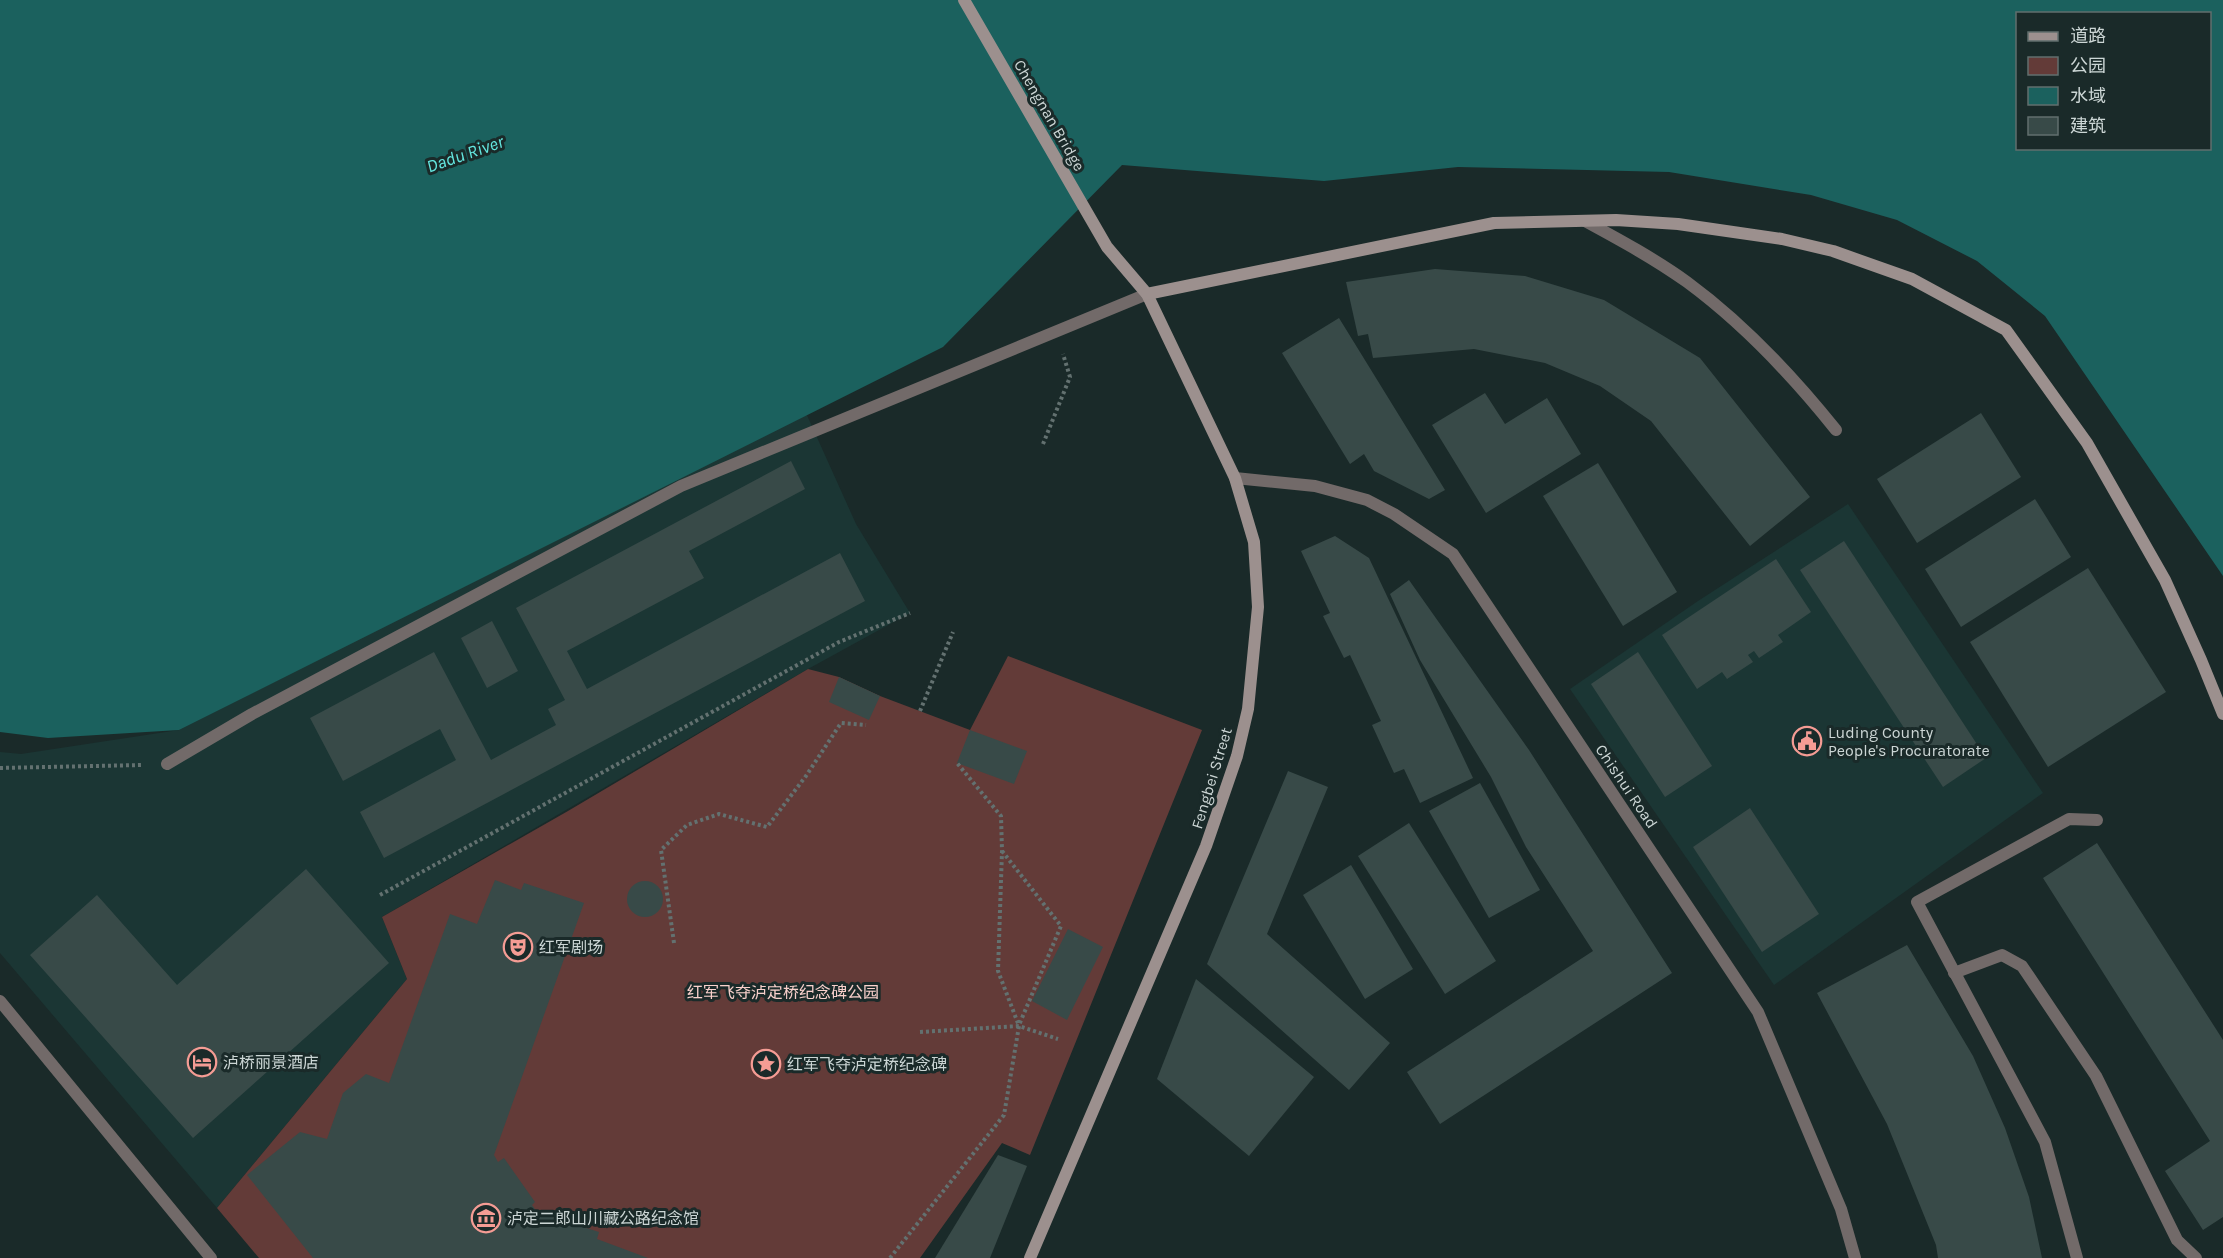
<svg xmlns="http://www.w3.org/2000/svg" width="2223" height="1258" font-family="Karla,'Noto Sans SC',sans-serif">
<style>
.built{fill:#1b3634}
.green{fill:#633b38}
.water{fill:#1b615e;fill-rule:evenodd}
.building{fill:#384a48}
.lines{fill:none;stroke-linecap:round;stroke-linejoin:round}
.path{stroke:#637170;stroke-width:4;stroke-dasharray:3 3;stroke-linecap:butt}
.lane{stroke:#726a69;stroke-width:12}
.street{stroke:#726a69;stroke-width:12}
.secondary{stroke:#9c908e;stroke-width:12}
.labels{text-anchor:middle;stroke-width:6;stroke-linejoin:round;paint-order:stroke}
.street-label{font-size:16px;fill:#ccd6d5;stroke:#1a2a29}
.poi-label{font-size:16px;fill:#ccd6d5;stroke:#1a2a29;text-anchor:start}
.park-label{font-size:16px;fill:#f9d1cc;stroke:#1a2a29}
.water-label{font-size:18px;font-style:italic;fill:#64e7e0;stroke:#1a2a29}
</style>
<rect width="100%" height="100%" fill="#1a2a29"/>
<g class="built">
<path d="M806 413 856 524 910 613 808 669 382 917 407 979 217 1208 0 953V752L21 754 179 730Z"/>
<path d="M1848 504 2043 793 1774 985 1570 689 1698 601Z"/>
</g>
<path class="green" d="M1008 656 1202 730 1030 1155 1002 1143 920 1258H259L217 1208 407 979 382 917 568 811 808 669 839 677 880 696 970 730Z"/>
<path class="water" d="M0 0H2223V576L2045 316 1977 261 1897 220 1811 195 1669 172 1458 167 1324 181 1122 165 943 347 179 730 48 738 0 732ZM2018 14H2210V148H2018Z"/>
<g class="building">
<path d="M1435 269 1525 276 1604 300 1700 358 1810 497 1750 546 1651 421 1600 386 1545 363 1474 349 1373 358 1368 334 1358 336 1346 282Z"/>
<path d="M1339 318 1445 490 1429 499 1374 471 1364 454 1350 464 1282 353Z"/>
<path d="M1485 393 1505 424 1547 398 1581 454 1486 513 1432 425Z"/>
<path d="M1981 413 2021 477 1917 543 1877 479Z"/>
<path d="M791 461 805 489 689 551 704 578 567 651 587 689 840 553 865 601 384 858 360 812 456 760 440 729 343 781 310 718 434 652 491 760 556 725 548 709 565 700 516 608Z"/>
<path d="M1598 463 1677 592 1623 626 1543 496Z"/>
<path d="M2035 499 2071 557 1961 627 1925 569Z"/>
<path d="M1335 536 1369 558 1473 778 1420 803 1404 769 1394 773 1372 725 1381 721 1350 655 1344 658 1323 616 1330 613 1301 551Z"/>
<path d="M1844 541 1986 758 1943 787 1800 570Z"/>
<path d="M1776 559 1811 612 1778 635 1783 642 1759 658 1754 651 1748 655 1753 662 1727 679 1722 672 1697 689 1662 635Z"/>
<path d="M2088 568 2166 692 2048 767 1970 642Z"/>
<path d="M1409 580 1529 750 1672 973 1440 1124 1407 1072 1593 951 1526 847 1491 777 1420 660 1390 594Z"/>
<path d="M492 621 518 671 487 688 461 638Z"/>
<path d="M1638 652 1712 766 1665 797 1591 684Z"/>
<path d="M839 677 880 696 869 720 829 702Z"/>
<path d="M970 730 1027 751 1014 784 957 763Z"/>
<path d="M1288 771 1328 787 1267 934 1390 1043 1349 1090 1207 964Z"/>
<path d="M1480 783 1540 890 1489 918 1429 811Z"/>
<path d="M1750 808 1819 914 1762 952 1693 847Z"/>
<path d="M1409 823 1496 961 1445 994 1358 856Z"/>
<path d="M2097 843 2223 1040V1217L2203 1230 2165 1171 2210 1141 2043 878Z"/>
<path d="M1351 865 1413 969 1365 999 1303 895Z"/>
<path d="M306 869 389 963 193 1138 30 955 97 895 177 985Z"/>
<path d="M495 880 521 890 524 883 584 903 494 1155 498 1162 504 1158 535 1202 532 1205 537 1212 599 1232 597 1239 648 1258H313L247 1175 300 1132 327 1139 343 1093 366 1074 389 1083 450 914 477 924Z"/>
<circle cx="645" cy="899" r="18"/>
<path d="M1068 929 1103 947 1067 1020 1032 1001Z"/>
<path d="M1907 945 1973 1056 2005 1128 2029 1197 2042 1258H1938L1936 1245 1887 1124 1817 993Z"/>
<path d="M1196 979 1314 1077 1249 1156 1157 1079Z"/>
<path d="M998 1155 1027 1166 990 1258H935Z"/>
</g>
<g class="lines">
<g class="path">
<path d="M1043 444 1070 377 1063 354"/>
<path d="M920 711 953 632"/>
<path d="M0 768 143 765"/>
<path d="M1002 851 1061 926 1019 1025"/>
<path d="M380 895 839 642 910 613"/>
<path d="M674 943 661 850 687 825 719 814 767 827 806 776 841 723 866 725"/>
<path d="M920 1032 1019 1026 1058 1039"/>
<path d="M890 1258 1004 1115 1019 1026 998 971 1002 851 1001 816 957 763"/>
</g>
<g class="lane">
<path d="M1585 221C1620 240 1655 259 1687 282 1744 324 1792 375 1836 430"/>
<path d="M167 764 252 714 681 486 1147 294"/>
<path d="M1954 973 2002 955 2022 966 2096 1076 2177 1240 2196 1258"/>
<path d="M2077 1258 2045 1142 1917 902 2069 819 2097 820"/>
</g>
<g class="street">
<path d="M1235 478 1315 486 1367 500 1394 514 1453 554 1758 1012 1841 1209 1855 1258"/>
<path d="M0 1001 211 1258"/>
</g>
<g class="secondary">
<path d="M964 0 1107 247 1147 294 1235 478 1254 542 1258 607 1248 709 1237 756 1206 846 1030 1258"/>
<path d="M1147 294 1494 223 1616 220 1678 224 1782 239 1833 251 1912 279 2006 330 2087 443 2165 580 2201 660 2223 714"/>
</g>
</g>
<defs>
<g id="civic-ring" transform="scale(1.5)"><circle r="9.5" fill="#1a2a29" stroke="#f59c94" stroke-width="1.5"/><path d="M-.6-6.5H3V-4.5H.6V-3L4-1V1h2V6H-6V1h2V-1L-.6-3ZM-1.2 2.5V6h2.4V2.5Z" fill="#f59c94"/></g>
<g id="theatre-ring" transform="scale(1.5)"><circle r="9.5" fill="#1a2a29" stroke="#f59c94" stroke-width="1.5"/><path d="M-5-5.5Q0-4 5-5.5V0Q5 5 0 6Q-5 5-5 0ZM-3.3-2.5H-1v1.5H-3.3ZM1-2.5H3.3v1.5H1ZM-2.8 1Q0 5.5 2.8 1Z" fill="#f59c94"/></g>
<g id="hotel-ring" transform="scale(1.5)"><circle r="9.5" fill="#1a2a29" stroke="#f59c94" stroke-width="1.5"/><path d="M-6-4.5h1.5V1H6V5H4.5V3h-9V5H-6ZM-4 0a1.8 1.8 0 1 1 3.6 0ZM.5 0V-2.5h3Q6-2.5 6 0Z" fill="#f59c94"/></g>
<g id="sight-ring" transform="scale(1.5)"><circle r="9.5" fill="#1a2a29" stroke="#f59c94" stroke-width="1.5"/><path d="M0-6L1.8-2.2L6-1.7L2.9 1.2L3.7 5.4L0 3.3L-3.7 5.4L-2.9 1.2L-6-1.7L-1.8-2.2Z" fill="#f59c94"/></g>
<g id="museum-ring" transform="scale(1.5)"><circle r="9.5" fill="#1a2a29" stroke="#f59c94" stroke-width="1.5"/><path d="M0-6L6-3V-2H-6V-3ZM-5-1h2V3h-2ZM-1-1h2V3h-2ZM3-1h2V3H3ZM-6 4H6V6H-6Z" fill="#f59c94"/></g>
</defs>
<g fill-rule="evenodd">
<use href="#civic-ring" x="1807" y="741"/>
<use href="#theatre-ring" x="518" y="947"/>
<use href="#hotel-ring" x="202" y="1062"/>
<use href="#sight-ring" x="766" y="1064"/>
<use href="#museum-ring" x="486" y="1218"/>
</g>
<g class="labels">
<g class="street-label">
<text transform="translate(1050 115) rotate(60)" y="6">Chengnan Bridge</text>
<text transform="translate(1211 778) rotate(-73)" y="6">Fengbei Street</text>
<text transform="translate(1627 786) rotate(56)" y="6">Chishui Road</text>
</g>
<g class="poi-label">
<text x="1828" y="738">Luding County<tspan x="1828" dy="18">People's Procuratorate</tspan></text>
<text x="539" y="953">红军剧场</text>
<text x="223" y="1068">泸桥丽景酒店</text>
<text x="787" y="1070">红军飞夺泸定桥纪念碑</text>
<text x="507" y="1224">泸定二郎山川藏公路纪念馆</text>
</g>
<g class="park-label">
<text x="783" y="998">红军飞夺泸定桥纪念碑公园</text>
</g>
<g class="water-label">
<text transform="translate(465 154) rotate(-19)" y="6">Dadu River</text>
</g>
</g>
<rect x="2016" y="12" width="195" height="138" fill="#1a2a29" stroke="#616f6e" stroke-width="1.5"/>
<rect x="2028" y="32" width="30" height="9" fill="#9c908e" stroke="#616f6e" stroke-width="1.5"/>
<text x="2070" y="42" font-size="18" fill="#ccd6d5">道路</text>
<rect x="2028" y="57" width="30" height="18" fill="#633b38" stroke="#616f6e" stroke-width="1.5"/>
<text x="2070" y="72" font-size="18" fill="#ccd6d5">公园</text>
<rect x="2028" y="87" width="30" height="18" fill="#1b615e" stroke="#616f6e" stroke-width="1.5"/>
<text x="2070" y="102" font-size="18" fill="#ccd6d5">水域</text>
<rect x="2028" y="117" width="30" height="18" fill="#384a48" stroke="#616f6e" stroke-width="1.5"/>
<text x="2070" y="132" font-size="18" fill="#ccd6d5">建筑</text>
</svg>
